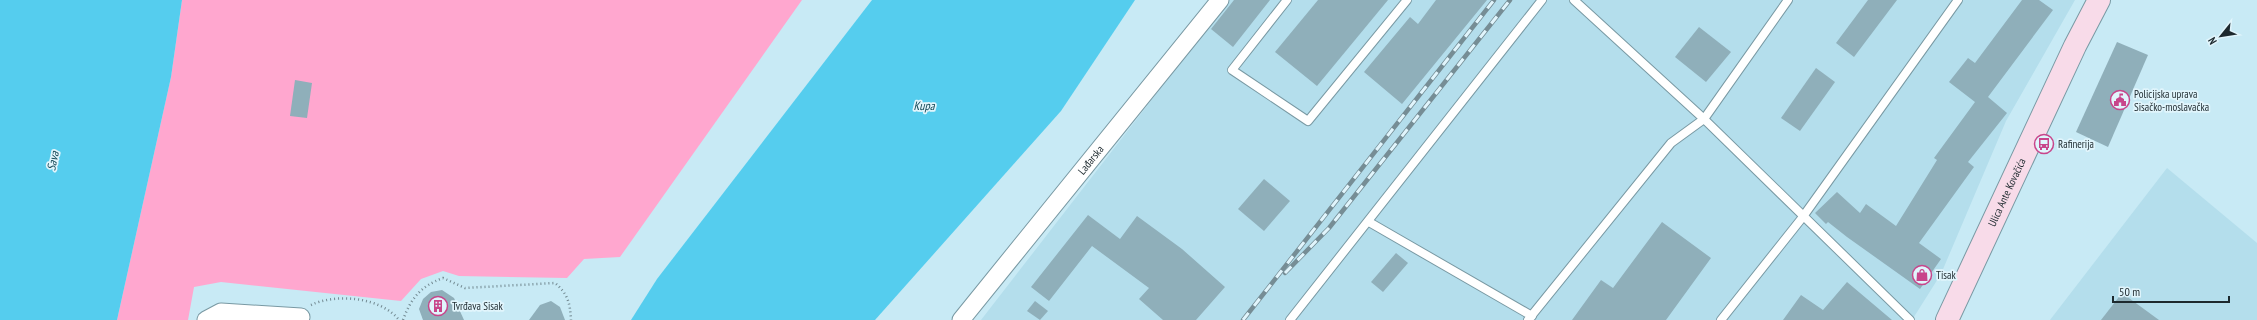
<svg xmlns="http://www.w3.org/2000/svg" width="2257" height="320" font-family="'PT Sans Narrow',sans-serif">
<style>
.built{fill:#b4deec}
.green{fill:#ffa7cf}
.water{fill:#55cdee}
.building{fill:#8fafba}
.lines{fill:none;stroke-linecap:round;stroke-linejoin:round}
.lane-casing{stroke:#7999a3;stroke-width:10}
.street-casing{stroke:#7999a3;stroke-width:19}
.secondary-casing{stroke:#7999a3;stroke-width:24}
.path{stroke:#728991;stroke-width:2.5;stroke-dasharray:1 3;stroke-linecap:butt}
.lane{stroke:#fff;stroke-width:8}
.street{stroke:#fff;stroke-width:17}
.secondary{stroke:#f8dbe9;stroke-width:22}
.rail-casing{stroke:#768d95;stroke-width:4.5}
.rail{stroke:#e1f5fc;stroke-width:3;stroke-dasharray:9;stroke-linecap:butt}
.labels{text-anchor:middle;stroke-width:3.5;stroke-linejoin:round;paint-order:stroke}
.poi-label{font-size:11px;fill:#1d292e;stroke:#e1f5fc;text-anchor:start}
.street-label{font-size:11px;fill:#1d292e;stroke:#e1f5fc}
.water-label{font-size:12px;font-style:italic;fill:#154957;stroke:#e1f5fc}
</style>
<rect width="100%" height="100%" fill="#c8eaf5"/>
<g class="built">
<path d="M1229 0H2075L2006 121 1941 274 1912 320H981Z"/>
<path d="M2167 168 2257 243V320H2050Z"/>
</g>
<path class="green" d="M182 0H802L620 257 584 259 567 278 459 276 443 271 421 279 401 301 221 282 194 287 188 320H117L171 77Z"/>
<g class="water">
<path d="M0 0H182L171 77 117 320H0Z"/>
<path d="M872 0H1135L1061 111 875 320H631L657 279Z"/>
</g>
<g class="building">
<path d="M1234 0H1270L1233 47 1211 29Z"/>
<path d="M1318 0H1388L1317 86 1275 52Z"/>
<path d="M1436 0H1487L1402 104 1364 72 1410 17 1418 24Z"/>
<path d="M1868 0H1897L1854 57 1836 43Z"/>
<path d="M2022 0H2039L2053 10 1988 97 2007 113 1968 162 1974 167 1919 243 1941 259 1920 289 1847 237 1828 222 1826 224 1815 213 1837 192 1860 213 1866 204 1896 226 1937 160 1934 158 1975 102 1949 82 1968 58 1975 63Z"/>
<path d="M1699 27 1731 52 1706 82 1675 57Z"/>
<path d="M2117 42 2148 55 2108 147 2076 132Z"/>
<path d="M1816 68 1835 82 1800 131 1781 118Z"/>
<path d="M295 80 312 83 307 118 290 116Z"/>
<path d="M1264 179 1290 201 1264 231 1238 209Z"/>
<path d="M1088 215 1120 239 1137 216 1182 249 1225 287 1196 320H1163L1139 299 1149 288 1092 246 1049 301 1031 287Z"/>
<path d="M1662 222 1711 258 1666 320H1572L1601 280 1613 288Z"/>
<path d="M1396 253 1408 263 1383 292 1371 282Z"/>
<path d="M1847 282 1892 320H1783L1801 295 1823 310Z"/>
<path d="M442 290 454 298 464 320H423L419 309 423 299 431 292Z"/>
<path d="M2122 293 2159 320H2101Z"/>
<path d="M551 301 560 307 565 320H529L540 305Z"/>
<path d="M1035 301 1048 311 1040 320 1027 311Z"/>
</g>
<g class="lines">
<g class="lane-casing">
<g id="lane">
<path d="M1287 0 1232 70 1308 121 1407 0"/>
<path d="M1574 0 1704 119 1910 320"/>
<path d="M1369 222 1532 316"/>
<path d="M1290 320 1542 0"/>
<path d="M1528 320 1671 143 1704 119 1788 0"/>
<path d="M1721 320 1802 218 1958 0"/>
</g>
</g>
<g class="street-casing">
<g id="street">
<path d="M206 320 221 312 301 317"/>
<path id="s1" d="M961 320 1220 0"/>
</g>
</g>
<g class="secondary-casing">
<g id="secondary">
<path id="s2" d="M1947 320 2075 46 2099 0"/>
</g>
</g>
<g class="path">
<path d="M311 305C336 293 381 297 399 320"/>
<path d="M403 320C411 298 421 286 443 278L465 288 555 283C568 294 570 303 571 320"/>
</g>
<use href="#lane" class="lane"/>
<use href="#street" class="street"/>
<use href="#secondary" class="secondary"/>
<g class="rail-casing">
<g id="rail">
<path d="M1285 273 1329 228 1510 0"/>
<path d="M1243 320 1494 0"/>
</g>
</g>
<use href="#rail" class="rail"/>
</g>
<defs>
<g id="civic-ring" transform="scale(1)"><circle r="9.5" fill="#e1f5fc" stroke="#c8458b" stroke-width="1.5"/><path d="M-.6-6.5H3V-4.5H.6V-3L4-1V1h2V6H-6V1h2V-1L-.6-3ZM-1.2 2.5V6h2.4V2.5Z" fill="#c8458b"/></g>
<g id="bus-ring" transform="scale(1)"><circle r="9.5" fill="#e1f5fc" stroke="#c8458b" stroke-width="1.5"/><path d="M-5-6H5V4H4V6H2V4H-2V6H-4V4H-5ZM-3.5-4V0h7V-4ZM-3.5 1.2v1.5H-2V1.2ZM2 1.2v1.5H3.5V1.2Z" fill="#c8458b"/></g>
<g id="shop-ring" transform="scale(1)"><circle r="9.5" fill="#e1f5fc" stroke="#c8458b" stroke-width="1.5"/><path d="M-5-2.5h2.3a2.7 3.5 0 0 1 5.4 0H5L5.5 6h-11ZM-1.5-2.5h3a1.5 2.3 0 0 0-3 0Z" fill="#c8458b"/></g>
<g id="building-ring" transform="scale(1)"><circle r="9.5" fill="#e1f5fc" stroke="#c8458b" stroke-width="1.5"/><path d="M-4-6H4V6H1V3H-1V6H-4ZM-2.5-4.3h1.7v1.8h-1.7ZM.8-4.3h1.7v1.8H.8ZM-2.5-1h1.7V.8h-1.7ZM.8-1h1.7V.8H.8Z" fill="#c8458b"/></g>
</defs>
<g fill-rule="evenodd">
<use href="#civic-ring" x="2120" y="100"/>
<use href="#bus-ring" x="2044" y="144"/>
<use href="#shop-ring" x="1922" y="275"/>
<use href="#building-ring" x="438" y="306"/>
</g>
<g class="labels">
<g class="poi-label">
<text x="2134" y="98">Policijska uprava<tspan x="2134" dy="13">Sisačko-moslavačka</tspan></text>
<text x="2058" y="148">Rafinerija</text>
<text x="1936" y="279">Tisak</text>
<text x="452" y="310">Tvrđava Sisak</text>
</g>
<g class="street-label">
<text dy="4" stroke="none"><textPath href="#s1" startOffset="206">Lađarska</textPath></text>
<text dy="4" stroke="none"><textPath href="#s2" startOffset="141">Ulica Ante Kovačića</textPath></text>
</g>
<g class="water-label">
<text x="924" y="110">Kupa</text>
<text transform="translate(53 161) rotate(-78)" y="4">Sava</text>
</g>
</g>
<g transform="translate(2221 36) rotate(240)" stroke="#e1f5fc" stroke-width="3" paint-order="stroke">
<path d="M0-3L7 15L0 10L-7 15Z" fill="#1d292e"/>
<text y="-6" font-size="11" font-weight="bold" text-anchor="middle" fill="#1d292e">N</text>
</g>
<path d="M2113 296v6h116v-6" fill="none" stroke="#1d292e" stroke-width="2"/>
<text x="2119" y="296" font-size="12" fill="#1d292e" stroke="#e1f5fc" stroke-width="3" paint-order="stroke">50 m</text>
</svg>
